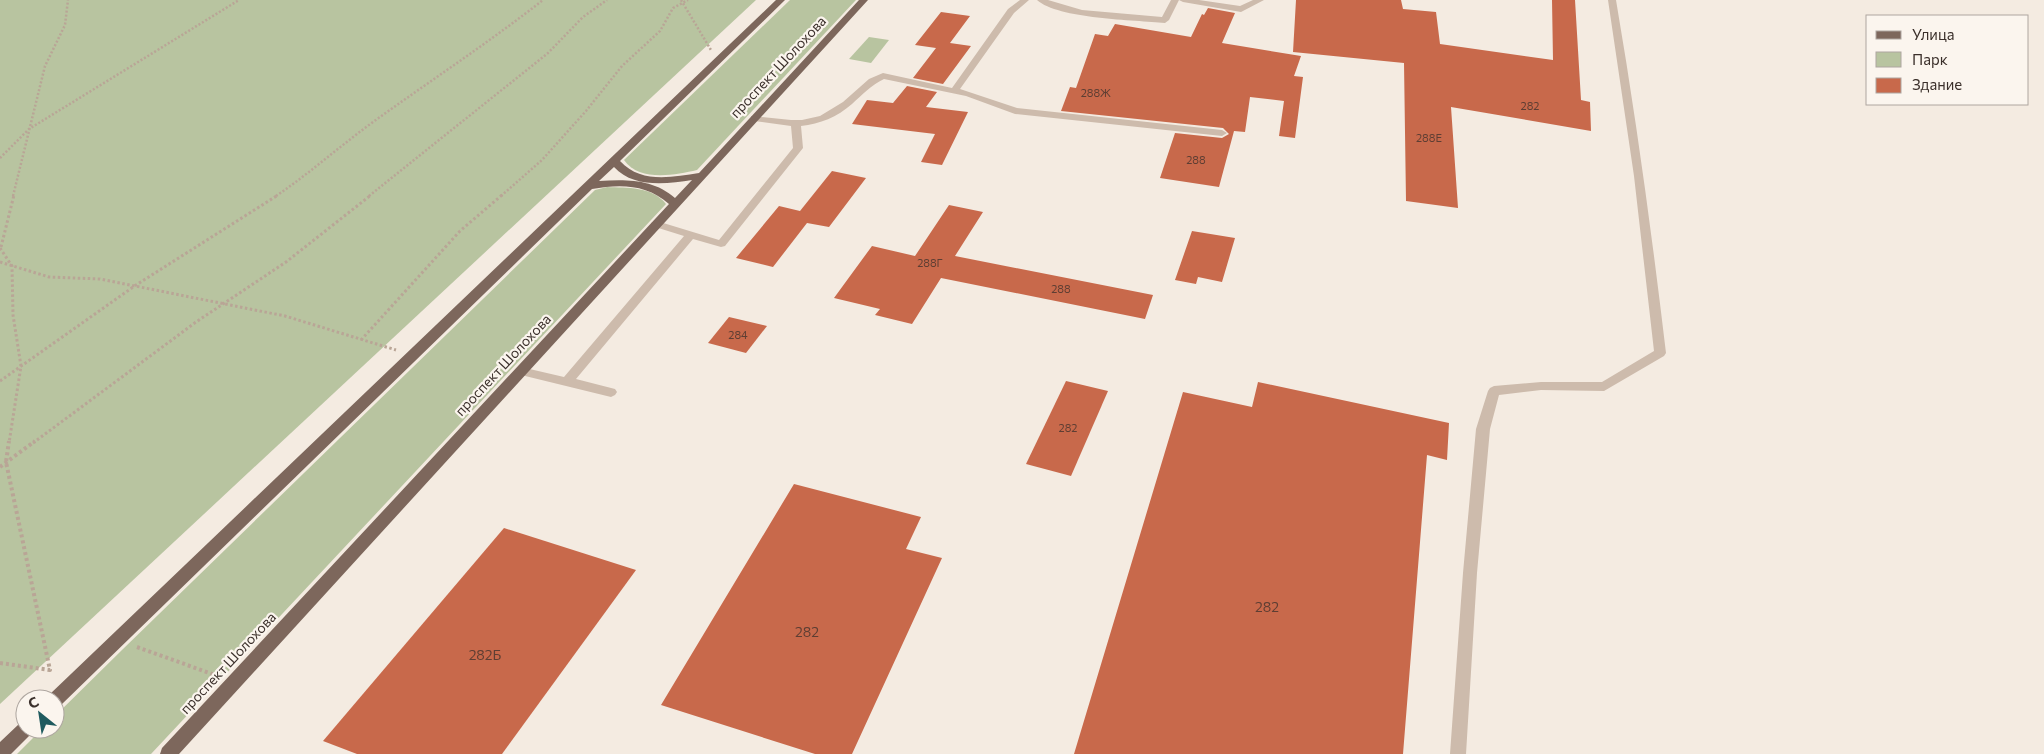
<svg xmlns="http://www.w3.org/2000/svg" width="2044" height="754" font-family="Commissioner,sans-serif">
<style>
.green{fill:#b8c4a0}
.building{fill:#c8694b}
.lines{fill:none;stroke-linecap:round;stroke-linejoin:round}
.path-far2{stroke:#b9a596;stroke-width:2.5;stroke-dasharray:2 2;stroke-linecap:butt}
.path-far1{stroke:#b9a596;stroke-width:3;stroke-dasharray:2.5 2.5;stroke-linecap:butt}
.path{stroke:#b9a596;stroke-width:4;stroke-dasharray:3 3;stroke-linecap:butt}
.minor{fill:#cdbbac;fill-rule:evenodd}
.major{fill:#7d675c;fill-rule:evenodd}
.labels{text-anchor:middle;stroke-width:4.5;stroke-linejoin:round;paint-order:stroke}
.number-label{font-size:11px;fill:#5e3e33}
.street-label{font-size:14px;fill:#3b302b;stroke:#fbf5ee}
.near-number-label{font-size:14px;fill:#5e3e33}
</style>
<rect width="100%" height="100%" fill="#f4ebe1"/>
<g class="green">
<path d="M0 0H756L0 704Z"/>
<path d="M790 0H856L697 170C675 175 639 182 624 160Z"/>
<path d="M869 37 889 40 871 63 849 59Z"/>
<path d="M607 187C627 188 652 186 666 204L151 754H17L42 729H55V716L123 649 595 190Z"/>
</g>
<g class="building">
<path d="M1296 0H1401L1403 9 1436 12 1440 44 1553 60 1552 0H1575L1581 100 1590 102 1591 131 1451 107 1458 208 1406 201 1404 63 1293 52Z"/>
<path d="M1208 8 1235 13 1222 43 1301 56 1294 76 1303 77 1295 138 1279 136 1284 101 1250 97 1245 132 1234 131 1219 187 1160 178 1175 133 1222 138 1229 134 1223 128 1061 111 1070 87 1076 88 1095 34 1108 36 1115 24 1191 37 1202 14 1204 15Z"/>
<path d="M941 12 970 16 950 43 971 46 943 84 913 78 936 48 915 45Z"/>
<path d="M907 86 937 92 926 107 968 112 942 165 921 162 935 134 852 124 867 100 893 103Z"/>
<path d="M832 171 866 178 829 227 807 223 773 267 736 258 779 206 800 211Z"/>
<path d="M949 205 983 212 955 256 1153 295 1145 319 941 278 912 324 875 315 880 309 834 298 872 246 915 256Z"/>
<path d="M1192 231 1235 238 1222 282 1198 277 1196 284 1175 280Z"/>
<path d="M729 317 767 326 746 353 708 343Z"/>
<path d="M1066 381 1108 391 1071 476 1026 464Z"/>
<path d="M1258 382 1449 423 1447 460 1427 455 1403 754H1074L1183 392 1252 407Z"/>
<path d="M794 484 921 517 906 549 942 558 852 754H815L661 705Z"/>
<path d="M504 528 636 570 502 754H357L323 741Z"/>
</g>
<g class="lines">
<g class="path-far2">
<path d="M681 0 711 50"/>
<path d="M0 158 29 129 239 0"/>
<path d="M13 196 45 66 65 25 68 0"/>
<path d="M276 196C310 173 340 146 373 122 430 81 488 43 543 0"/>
<path d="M369 196 548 53 583 17 607 0"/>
<path d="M501 196 542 160 586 111 622 66 660 31 673 8 688 0"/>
</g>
<g class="path-far1">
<path d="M1 247 14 195"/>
<path d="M0 248 12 266 13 315 21 366 9 443"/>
<path d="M0 262 49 277 100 279 285 316 396 350"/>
<path d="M361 340 460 231 502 195"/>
<path d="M0 381 136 285 278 195"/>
<path d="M33 443 196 322 286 262 371 195"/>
</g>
<g class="path">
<path d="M0 467 35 441"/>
<path d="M137 647 215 675"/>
<path d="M0 663 50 670 6 462 9 441"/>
</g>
<g class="minor">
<path d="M1020 0H1029L1014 13 960 89 1017 108 1222 130 1227 133 1222 136 1015 114 966 96 884 79C871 85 862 95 852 104 837 117 820 124 801 126L803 148 725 246 721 247 693 239 576 379 615 389 617 392 615 395 611 397 517 374 515 371 521 367 564 377 684 236 652 226 651 224 652 222H660L719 240 793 148 791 126 754 121 751 120V116L791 120H802L820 116 843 102 869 79 883 73 952 88 1008 9Z"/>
<path d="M1037 0H1048L1082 10 1162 17 1171 0H1199L1240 6 1253 0H1264L1241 12 1183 2 1179 0 1169 20 1165 23C1135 20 1058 19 1037 0Z"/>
<path d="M1608 0H1616C1636 117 1652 235 1666 353L1664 356 1604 391 1541 390 1499 395 1490 429 1477 573 1466 754H1450L1463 573 1476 429 1488 391 1490 388 1494 386 1541 382H1602L1654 351 1634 176Z"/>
</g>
<g class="major">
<path d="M776 0H785L620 161C641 184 672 177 699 173L859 0H868L179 754H160L162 748 669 204C647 184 620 184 592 189L61 705 55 707V699H47L49 695ZM614 167C633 188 666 184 692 180L675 198C654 179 626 179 599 181Z"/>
<path d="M25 721V729H33L31 734 11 754H0V742L19 724Z"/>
</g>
</g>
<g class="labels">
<g class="number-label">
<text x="1096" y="97">288Ж</text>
<text x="1530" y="110">282</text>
<text x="1429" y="142">288Е</text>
<text x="1196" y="164">288</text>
<text x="930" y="267">288Г</text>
<text x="1061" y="293">288</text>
<text x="738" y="339">284</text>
<text x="1068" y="432">282</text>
</g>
<g class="street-label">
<text transform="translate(778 67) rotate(-47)" y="5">проспект Шолохова</text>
<text transform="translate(503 365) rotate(-47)" y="5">проспект Шолохова</text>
<text transform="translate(228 663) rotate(-47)" y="5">проспект Шолохова</text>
</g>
<g class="near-number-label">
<text x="1267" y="612">282</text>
<text x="807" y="637">282</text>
<text x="485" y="660">282Б</text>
</g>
</g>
<rect x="1866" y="15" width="162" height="90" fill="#fbf5ee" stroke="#aea6a0"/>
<rect x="1876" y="31" width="25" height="8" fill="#7d675c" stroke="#aea6a0"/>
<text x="1912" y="40" font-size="15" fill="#3b302b">Улица</text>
<rect x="1876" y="52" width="25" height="15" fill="#b8c4a0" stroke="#aea6a0"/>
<text x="1912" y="65" font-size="15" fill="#3b302b">Парк</text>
<rect x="1876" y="78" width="25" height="15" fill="#c8694b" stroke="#aea6a0"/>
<text x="1912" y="90" font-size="15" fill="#3b302b">Здание</text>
<g transform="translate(40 714) rotate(330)"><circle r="24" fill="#fbf5ee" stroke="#aea6a0"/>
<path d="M0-4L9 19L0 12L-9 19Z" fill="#1f5a5e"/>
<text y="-8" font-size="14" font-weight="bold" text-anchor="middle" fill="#3b302b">С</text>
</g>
</svg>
